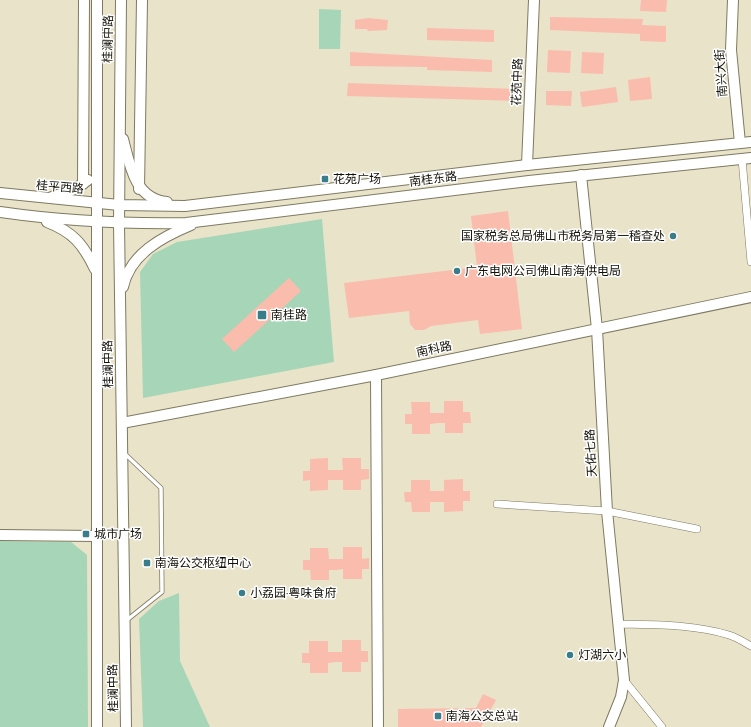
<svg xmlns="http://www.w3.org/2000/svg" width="751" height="727" font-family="'Sofia Sans Condensed','Noto Sans SC',sans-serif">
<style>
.green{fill:#a6d6b7}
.building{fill:#fabcac}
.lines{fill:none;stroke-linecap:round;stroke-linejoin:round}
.lane-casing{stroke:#7e7961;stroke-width:5}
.street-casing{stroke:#7e7961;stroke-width:8}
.secondary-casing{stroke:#7e7961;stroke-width:12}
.lane{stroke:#fff;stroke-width:3.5}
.street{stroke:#fff;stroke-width:7}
.secondary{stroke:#fff;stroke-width:10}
.poi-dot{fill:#397d8b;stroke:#fff;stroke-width:1.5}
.labels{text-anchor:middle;stroke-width:3;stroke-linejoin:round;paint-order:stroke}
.street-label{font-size:12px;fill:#121007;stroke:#fff}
.poi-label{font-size:12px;fill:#121007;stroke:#fff;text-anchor:start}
</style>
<rect width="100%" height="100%" fill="#e9e3c9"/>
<g class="green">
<path d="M319 9 341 10 340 49H319Z"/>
<path d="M322 219 334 362 143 398 140 272 153 254 177 242Z"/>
<path d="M0 541 71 542 87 555 88 727H0Z"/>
<path d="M179 593 180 661 210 727H143L139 619 159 601Z"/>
</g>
<g class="building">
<path d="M641 0H667L666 12 640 11Z"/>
<path d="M550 17 643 19 642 25 666 26V42L640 41V34L550 30Z"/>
<path d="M368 18 388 20 387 30 368 31 367 29H355V20Z"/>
<path d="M427 28 494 30V42L427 40Z"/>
<path d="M548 50 571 51 570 73 547 72Z"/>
<path d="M350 52 492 60V72L427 70V67L350 66Z"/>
<path d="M582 52 604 53 603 74 581 73Z"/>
<path d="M650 77 652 99 630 101 628 80Z"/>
<path d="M348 83 518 89 517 101 347 96Z"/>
<path d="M616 87 618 102 582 107 580 92Z"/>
<path d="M546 91H572L571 106 546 105Z"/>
<path d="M508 211 522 329 480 334 478 320 431 326 424 330H415L410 324 409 311 349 318 344 283 477 267 471 216Z"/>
<path d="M289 278 301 291 234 352 222 339Z"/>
<path d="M444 401H463V412H470L471 423H463V433H445V423H438L430 424V434H412V424H405V414H412L411 402H430V413H444Z"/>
<path d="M328 458V470H343L342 458H361V469H369V479L361 480V490H343V480H328V490L310 491V480L303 481V471H310V459Z"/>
<path d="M463 479V491H470V501H463V511L444 512V502H430V512H412L411 502H405L404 492H411V480H430V491H444V480Z"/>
<path d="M343 547H362V559L369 558V569H362V579H343V569L337 570H329V580H311L310 570H303V560H310V548H328L329 559H343Z"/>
<path d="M342 640H361V651H368V662H361V672H342V662H336L328 663V673H310V663H302V653H309V641H328V652H342Z"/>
<path d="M483 694 496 700 481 727H398V709L476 708Z"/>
</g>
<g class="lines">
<g class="lane-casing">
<path id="lane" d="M124 453 161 488 162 592 127 620"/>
</g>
<g class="street-casing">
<g id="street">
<path d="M742 159 751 262"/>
<path d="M497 504 607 511 697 529"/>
<path d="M618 624C655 625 693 624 729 635 736 637 744 642 751 646"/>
<path d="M624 680 662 727"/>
</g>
</g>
<g class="secondary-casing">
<g id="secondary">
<path d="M121 0 119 223 126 727"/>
<path d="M733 0 731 50 740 143"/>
<path d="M123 139C130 166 135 199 167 202"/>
<path d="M527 165 534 0"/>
<path d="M581 175 597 329 607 511 624 680 621 697 609 727"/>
<path d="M83 184 84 0"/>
<path d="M139 189 142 0"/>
<path d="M0 193 119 205 185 206 527 165 751 142"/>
<path d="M52 197 75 189 88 180"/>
<path d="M0 212C62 221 124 224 186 223L529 181 751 158"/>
<path d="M47 222C73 232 83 244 95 269"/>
<path d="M123 287C130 254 162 237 191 225"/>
<path d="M376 375 378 727"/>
<path d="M122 423 376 375 751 297"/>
<path d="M0 535 96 536"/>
<path d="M97 727V0"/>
</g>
</g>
<use href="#lane" class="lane"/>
<use href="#street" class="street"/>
<use href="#secondary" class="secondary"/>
</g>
<g class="poi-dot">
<rect x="321" y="175" width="8" height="8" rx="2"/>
<circle cx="673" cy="236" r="4"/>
<circle cx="457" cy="271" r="4"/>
<rect x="257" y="310" width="10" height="10" rx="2"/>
<rect x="82" y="530" width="8" height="8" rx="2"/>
<rect x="143" y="559" width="8" height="8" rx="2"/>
<circle cx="242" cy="593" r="4"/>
<circle cx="570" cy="655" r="4"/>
<rect x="434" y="712" width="8" height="8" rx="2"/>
</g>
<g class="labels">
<g class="street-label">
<text transform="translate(108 39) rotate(-89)" y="4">桂澜中路</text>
<text transform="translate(721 73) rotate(-94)" y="4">南兴大街</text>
<text transform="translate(517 82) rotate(-88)" y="4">花苑中路</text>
<text transform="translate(433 179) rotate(-7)" y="4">南桂东路</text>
<text transform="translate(60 187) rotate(5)" y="4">桂平西路</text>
<text transform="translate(434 349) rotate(-12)" y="4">南科路</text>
<text transform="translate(108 364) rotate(-91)" y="4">桂澜中路</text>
<text transform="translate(591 453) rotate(-93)" y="4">天佑七路</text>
<text transform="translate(113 688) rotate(-91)" y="4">桂澜中路</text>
</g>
<g class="poi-label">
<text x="333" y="183">花苑广场</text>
<text x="665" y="240" text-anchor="end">国家税务总局佛山市税务局第一稽查处</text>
<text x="465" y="275">广东电网公司佛山南海供电局</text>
<text x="271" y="319">南桂路</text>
<text x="94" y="538">城市广场</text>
<text x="155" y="567">南海公交枢纽中心</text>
<text x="250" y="597">小荔园·粤味食府</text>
<text x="578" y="659">灯湖六小</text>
<text x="446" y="720">南海公交总站</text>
</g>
</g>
</svg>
